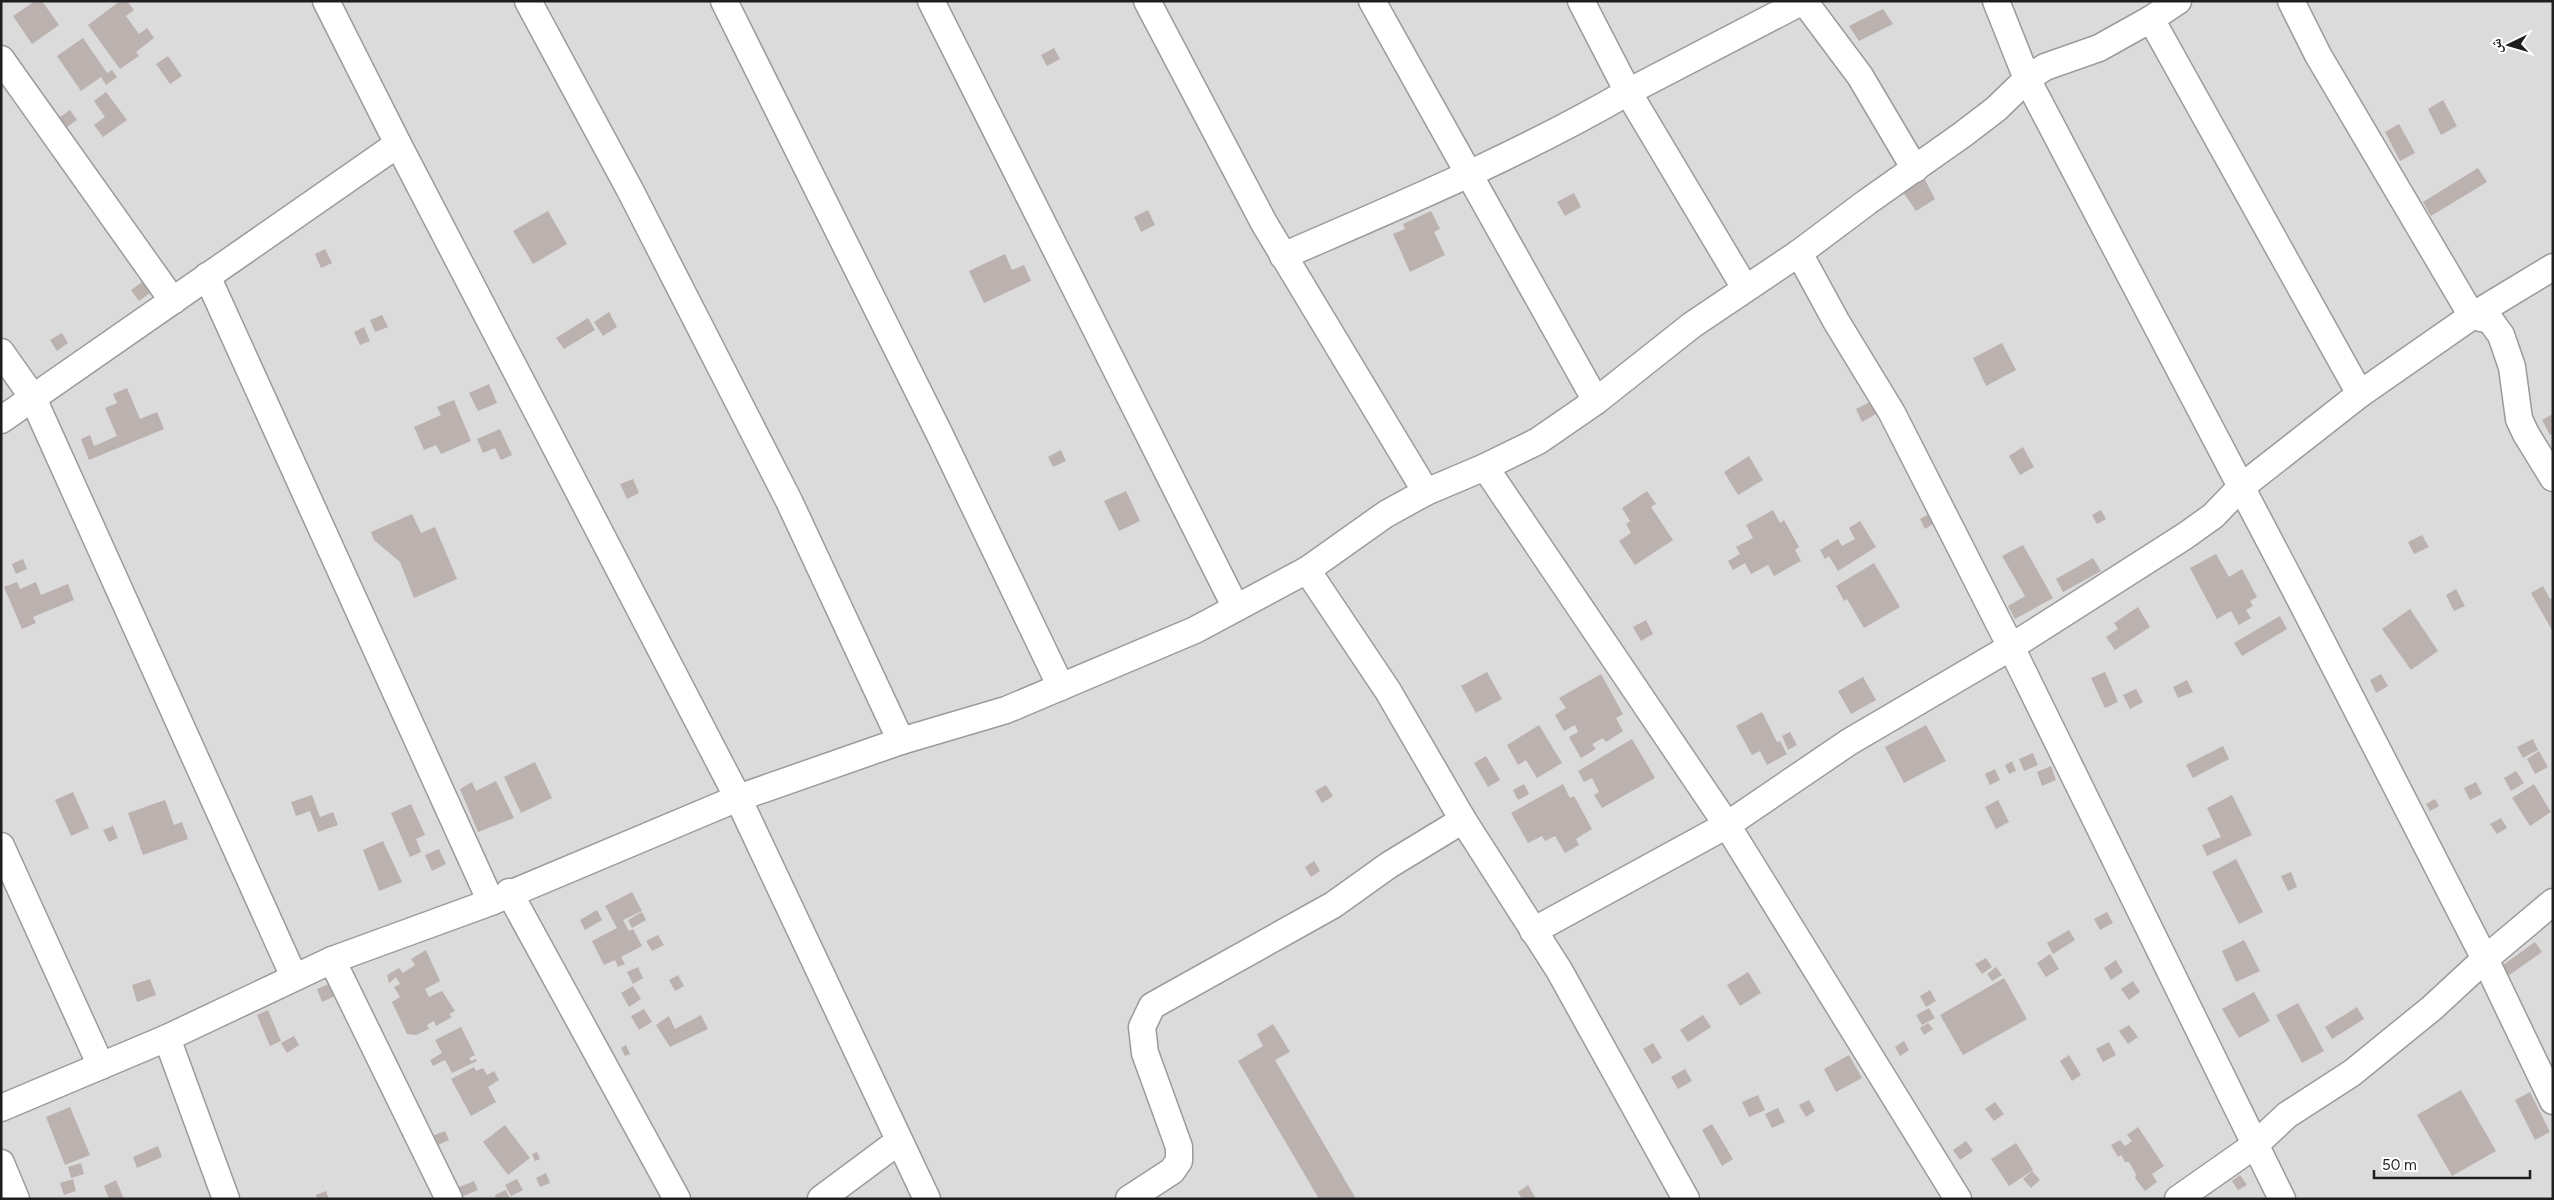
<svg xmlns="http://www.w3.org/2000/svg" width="2554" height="1200" font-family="Figtree,'Noto Naskh Arabic',sans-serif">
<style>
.residential{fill:#dcdbdc}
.building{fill:#bbb1af}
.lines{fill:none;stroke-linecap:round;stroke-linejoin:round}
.minor-casing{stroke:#9b9b9b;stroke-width:29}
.minor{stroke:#fff;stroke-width:26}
</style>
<rect width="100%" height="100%" fill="#eee9e6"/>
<rect class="residential" x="1" y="1" width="2552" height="1198"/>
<g class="building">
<path d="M35 1H42L59 25 32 44 13 16Z"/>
<path d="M120 1H127L134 10 126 16 139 34 147 28 154 38 136 52 139 56 120 69 88 25Z"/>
<path d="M1883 9 1893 24 1859 41 1849 26Z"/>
<path d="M83 38 107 73 112 70 117 77 106 85 101 77 81 91 57 56Z"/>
<path d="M1054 48 1060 59 1047 66 1041 55Z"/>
<path d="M168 56 182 76 170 84 156 64Z"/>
<path d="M106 92 127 120 103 137 94 125 105 117 94 101Z"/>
<path d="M2443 100 2457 126 2441 135 2428 109Z"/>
<path d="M70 110 77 120 67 127 60 117Z"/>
<path d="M2399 124 2415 153 2400 161 2385 132Z"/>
<path d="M2478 168 2487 182 2431 216 2423 202Z"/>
<path d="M1924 178 1935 199 1916 211 1903 192Z"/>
<path d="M1574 193 1581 207 1565 216 1557 202Z"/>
<path d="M1148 210 1155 225 1141 232 1134 217Z"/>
<path d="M548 211 567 244 533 264 513 231Z"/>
<path d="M1431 211 1440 229 1434 232 1445 255 1410 272 1393 234 1405 229 1403 224Z"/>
<path d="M325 249 332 263 321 268 315 254Z"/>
<path d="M1005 254 1012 270 1024 265 1031 281 984 303 969 271Z"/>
<path d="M142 282 150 293 139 301 131 290Z"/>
<path d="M609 312 617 327 603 336 594 322Z"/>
<path d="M382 315 388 327 375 332 370 320Z"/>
<path d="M588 318 595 330 564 349 556 338Z"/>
<path d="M364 327 370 341 360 345 354 332Z"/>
<path d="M62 333 68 343 57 351 50 340Z"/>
<path d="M2002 343 2016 370 1986 386 1973 358Z"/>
<path d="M489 384 497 403 478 411 469 393Z"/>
<path d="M127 388 140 419 157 412 164 429 89 460 81 439 90 435 94 446 117 436 105 408 117 403 113 394Z"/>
<path d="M454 400 471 441 441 454 436 445 424 450 414 427 441 415 437 407Z"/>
<path d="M1870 402 1876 414 1862 422 1856 409Z"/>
<path d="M2553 414V433L2550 435 2542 420Z"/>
<path d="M500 429 512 455 501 460 495 448 483 453 477 439Z"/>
<path d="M2023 447 2034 467 2020 475 2009 456Z"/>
<path d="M1061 450 1066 461 1053 467 1048 457Z"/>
<path d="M1749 456 1763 480 1738 495 1724 472Z"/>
<path d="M633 479 639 493 627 499 620 484Z"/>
<path d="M1126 491 1140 521 1119 531 1104 501Z"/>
<path d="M1647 491 1656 504 1651 507 1673 540 1635 565 1619 541 1631 533 1626 524 1630 521 1622 508Z"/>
<path d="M1773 510 1780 523 1784 520 1799 547 1795 550 1801 561 1774 576 1768 565 1751 574 1745 563 1733 570 1728 561 1740 554 1736 547 1753 538 1746 525Z"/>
<path d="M2101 510 2106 519 2097 524 2092 515Z"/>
<path d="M1934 511 1939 520 1925 529 1920 519Z"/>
<path d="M412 514 421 533 435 527 457 579 414 598 400 562 374 540 371 532Z"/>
<path d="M1860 521 1876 547 1838 571 1829 556 1825 559 1820 550 1838 539 1842 546 1855 539 1849 528Z"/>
<path d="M2422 535 2429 547 2414 554 2408 542Z"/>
<path d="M2023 545 2053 598 2015 619 2008 606 2025 596 2002 556Z"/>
<path d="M2216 554 2229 577 2242 569 2257 597 2250 601 2253 606 2246 610 2251 618 2239 625 2231 611 2217 619 2190 568Z"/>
<path d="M2093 558 2101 571 2063 592 2056 579Z"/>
<path d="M23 559 27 569 16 574 12 564Z"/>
<path d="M1874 563 1900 607 1864 628 1847 599 1844 601 1836 586Z"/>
<path d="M17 582 20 589 36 582 41 595 68 584 74 600 33 617 36 623 22 629 4 587Z"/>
<path d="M2543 586 2550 599 2553 598V632L2531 593Z"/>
<path d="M2456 589 2465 606 2454 611 2446 595Z"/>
<path d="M2138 607 2150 627 2115 650 2106 637 2118 629 2114 623Z"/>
<path d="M2410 609 2438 651 2411 670 2382 629Z"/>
<path d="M2280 616 2287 629 2242 656 2234 643Z"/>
<path d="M1646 620 1653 634 1641 641 1633 627Z"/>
<path d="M1487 672 1502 699 1476 713 1461 686Z"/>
<path d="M2105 672 2118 702 2105 708 2091 678Z"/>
<path d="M1601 674 1623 714 1616 718 1623 731 1606 742 1603 738 1592 744 1596 749 1581 758 1569 737 1578 732 1575 725 1564 731 1555 715 1566 708 1559 698Z"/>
<path d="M2381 674 2388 686 2376 693 2370 680Z"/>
<path d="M1863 677 1876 700 1851 714 1838 691Z"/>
<path d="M2187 680 2193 692 2178 698 2173 687Z"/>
<path d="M2136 689 2143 702 2130 709 2123 695Z"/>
<path d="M1762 712 1777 742 1780 741 1787 754 1767 765 1760 751 1752 755 1736 726Z"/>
<path d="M1539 725 1562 763 1537 778 1526 760 1518 765 1507 745Z"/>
<path d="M1926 725 1946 761 1904 783 1885 747Z"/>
<path d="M1790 732 1797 745 1788 750 1782 736Z"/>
<path d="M1632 739 1655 778 1602 808 1594 795 1599 792 1592 778 1584 782 1578 771Z"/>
<path d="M2533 739 2538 750 2523 758 2517 747Z"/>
<path d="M2223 746 2229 759 2193 778 2186 765Z"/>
<path d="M2539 751 2548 767 2535 774 2527 759Z"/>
<path d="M2033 753 2038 765 2024 771 2019 759Z"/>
<path d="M1486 756 1500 780 1488 787 1474 763Z"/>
<path d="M2012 761 2016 771 2009 774 2005 765Z"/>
<path d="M535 762 552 798 521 813 504 777Z"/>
<path d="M2051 766 2056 780 2042 786 2037 772Z"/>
<path d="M1995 769 2000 780 1990 785 1985 774Z"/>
<path d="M2516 771 2524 783 2511 791 2504 778Z"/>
<path d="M496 781 514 818 478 832 460 789 472 782 476 791Z"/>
<path d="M2476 782 2482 794 2470 800 2464 788Z"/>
<path d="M1524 784 1529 794 1518 800 1513 790Z"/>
<path d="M1563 784 1570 798 1574 796 1592 829 1576 839 1579 845 1565 853 1555 836 1545 841 1542 836 1528 843 1511 813Z"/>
<path d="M2534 784 2551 812 2530 826 2512 798Z"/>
<path d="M1326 785 1333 796 1322 803 1315 791Z"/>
<path d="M73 792 89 828 71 836 55 800Z"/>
<path d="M312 795 320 817 333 812 338 825 318 832 310 811 296 816 291 802Z"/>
<path d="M2232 795 2252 835 2207 856 2202 845 2221 837 2207 808Z"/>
<path d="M2435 799 2439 806 2430 811 2426 804Z"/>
<path d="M165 800 174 825 182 822 188 839 143 855 128 813Z"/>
<path d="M1998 800 2009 822 1996 829 1985 807Z"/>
<path d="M411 804 425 835 416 839 421 852 410 857 391 813Z"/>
<path d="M2501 818 2507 828 2497 834 2490 824Z"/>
<path d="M113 826 118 838 109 842 103 830Z"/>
<path d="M383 841 402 882 379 891 363 850Z"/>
<path d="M439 849 446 864 432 871 425 855Z"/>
<path d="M2236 859 2263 912 2239 924 2212 872Z"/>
<path d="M1314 861 1320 871 1311 877 1305 867Z"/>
<path d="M2291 872 2297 887 2288 891 2281 876Z"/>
<path d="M632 892 642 911 623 920 629 931 633 929 642 946 621 957 625 964 618 967 615 960 604 965 592 941 617 928 605 906Z"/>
<path d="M597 910 602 920 585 930 580 920Z"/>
<path d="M642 912 646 920 632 928 628 920Z"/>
<path d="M2107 912 2113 923 2100 930 2094 919Z"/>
<path d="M2069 930 2075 940 2053 954 2047 943Z"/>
<path d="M658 935 664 945 652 951 646 941Z"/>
<path d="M2244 940 2260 971 2236 982 2222 951Z"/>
<path d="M2535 942 2542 952 2508 976 2503 965Z"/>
<path d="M426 950 440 981 425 989 429 997 442 991 455 1011 449 1014 452 1017 436 1026 434 1021 427 1025 429 1029 416 1035 407 1034 392 1002 400 997 394 987 400 984 396 977 389 983 387 975 399 968 403 973 415 965 411 959Z"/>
<path d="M2050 954 2059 969 2046 977 2037 963Z"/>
<path d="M1986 958 1992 967 1982 974 1975 964Z"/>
<path d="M2116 960 2123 972 2111 980 2104 968Z"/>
<path d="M638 967 643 978 633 984 627 972Z"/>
<path d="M1996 967 2002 975 1992 981 1987 974Z"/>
<path d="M1748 972 1761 993 1740 1006 1727 985Z"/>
<path d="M678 975 684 986 675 991 669 980Z"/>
<path d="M2004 978 2027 1019 1963 1055 1940 1015Z"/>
<path d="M150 979 156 995 137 1002 132 985Z"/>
<path d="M2133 981 2140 992 2129 1000 2121 989Z"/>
<path d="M329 984 335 996 322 1002 317 989Z"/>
<path d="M633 986 641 999 629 1007 621 993Z"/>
<path d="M1930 990 1936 1001 1926 1007 1920 996Z"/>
<path d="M2254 992 2270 1021 2239 1038 2222 1009Z"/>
<path d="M2298 1003 2324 1051 2302 1063 2276 1015Z"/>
<path d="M2357 1007 2364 1019 2332 1039 2325 1027Z"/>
<path d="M1929 1008 1935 1018 1922 1025 1916 1015Z"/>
<path d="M644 1009 652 1022 639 1030 631 1016Z"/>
<path d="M268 1010 281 1041 270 1046 257 1015Z"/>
<path d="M701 1015 708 1029 670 1047 656 1025 669 1016 675 1029Z"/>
<path d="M1703 1015 1711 1027 1688 1042 1680 1030Z"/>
<path d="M1928 1023 1933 1029 1924 1035 1920 1028Z"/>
<path d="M1273 1024 1290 1052 1275 1060 1356 1199H1319L1238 1061 1263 1046 1257 1034Z"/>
<path d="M2129 1025 2138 1037 2128 1044 2119 1031Z"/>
<path d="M461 1027 475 1055 469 1058 471 1061 476 1059 477 1061 452 1073 445 1060 433 1066 430 1060 442 1053 435 1040Z"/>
<path d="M294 1036 299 1045 287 1053 281 1043Z"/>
<path d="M1904 1041 1909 1050 1900 1056 1895 1047Z"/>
<path d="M2109 1042 2116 1055 2103 1062 2096 1049Z"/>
<path d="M1653 1043 1662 1058 1652 1064 1643 1049Z"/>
<path d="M626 1045 630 1054 625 1056 621 1048Z"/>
<path d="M1849 1055 1862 1078 1836 1092 1824 1069Z"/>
<path d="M2069 1055 2081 1075 2072 1081 2060 1061Z"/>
<path d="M474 1067 476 1071 483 1068 487 1075 494 1071 499 1080 488 1087 496 1102 471 1116 451 1079Z"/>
<path d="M1685 1069 1692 1081 1678 1089 1671 1077Z"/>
<path d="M2461 1090 2496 1151 2452 1176 2417 1115Z"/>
<path d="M2530 1092 2550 1132 2535 1140 2515 1100Z"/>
<path d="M1758 1095 1765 1110 1749 1117 1742 1102Z"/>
<path d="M1809 1100 1815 1111 1806 1117 1799 1105Z"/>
<path d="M1995 1102 2004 1114 1994 1121 1985 1109Z"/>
<path d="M70 1107 90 1155 65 1165 46 1117Z"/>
<path d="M1778 1108 1785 1122 1772 1128 1765 1114Z"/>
<path d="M1712 1124 1733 1159 1722 1166 1702 1130Z"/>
<path d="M505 1125 530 1158 508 1175 483 1142Z"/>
<path d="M2138 1127 2164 1166 2152 1174 2157 1182 2145 1191 2135 1178 2136 1174 2129 1162H2125L2121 1155 2118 1157 2111 1145 2120 1140 2125 1146 2132 1141 2127 1135Z"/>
<path d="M445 1131 449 1140 436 1146 432 1136Z"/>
<path d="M1966 1141 1973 1151 1960 1160 1953 1150Z"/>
<path d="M2016 1143 2033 1170 2009 1186 1991 1159Z"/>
<path d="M158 1146 162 1157 137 1168 133 1157Z"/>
<path d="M537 1152 540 1159 535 1161 532 1154Z"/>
<path d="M81 1163 84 1174 71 1178 68 1167Z"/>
<path d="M2032 1171 2040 1180 2031 1188 2023 1179Z"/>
<path d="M546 1173 550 1183 540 1187 536 1178Z"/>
<path d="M2240 1175 2247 1185 2238 1190 2232 1181Z"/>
<path d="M73 1179 76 1191 64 1195 60 1183Z"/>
<path d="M517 1179 523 1190 511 1196 505 1185Z"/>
<path d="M116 1180 124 1199H109L104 1186Z"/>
<path d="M474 1181 478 1190 461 1197 457 1188Z"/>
<path d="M1528 1185 1536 1199H1522L1518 1192Z"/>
<path d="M506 1190 510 1199H496L495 1195Z"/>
<path d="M326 1191 329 1199H317L316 1195Z"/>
</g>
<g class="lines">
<g class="minor-casing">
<g id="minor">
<path d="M326 1 398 144 738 798 927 1199"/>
<path d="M528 1 630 190 789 501 901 741"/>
<path d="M724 1 939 433 1061 687"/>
<path d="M931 1 1236 608"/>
<path d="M1147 1 1264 223 1426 492"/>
<path d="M1372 1 1596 401"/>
<path d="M1804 1 1860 76 1915 169"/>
<path d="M1996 1 2027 79 2300 599 2485 959 2553 1101"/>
<path d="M2151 19 2360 394"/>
<path d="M1 59 173 301"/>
<path d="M1799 253 1836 321 1892 413 2011 647 2282 1199"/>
<path d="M1283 256C1400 205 1518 156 1628 92L1581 1"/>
<path d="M207 276 491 902"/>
<path d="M1745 288 1628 92 1803 1"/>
<path d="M2472 316 2490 320 2501 335 2512 367 2519 419 2526 434 2553 478"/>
<path d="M2472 316 2553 267"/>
<path d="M1 352 32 396 294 977"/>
<path d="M1 420 398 144"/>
<path d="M1485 467 1727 825 1958 1199"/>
<path d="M1307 570 1388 691 1463 820 1559 970 1686 1199"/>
<path d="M1 846 101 1066"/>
<path d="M509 892 677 1199"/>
<path d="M1533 931 1727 825 1849 742 2011 647 2185 536 2213 516 2240 488 2360 394 2472 316 2318 55 2291 1"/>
<path d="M332 960 449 1199"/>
<path d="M167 1038 226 1199"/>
<path d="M1 1108 167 1038 332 960 491 902 738 798 901 741 1006 710 1195 630 1307 570 1386 514 1426 492 1485 467 1538 441 1596 401 1692 325 1799 253 1867 202 1962 135 1996 109 2027 79 2045 67 2099 48 2151 19 2178 1"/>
<path d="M1 1163 16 1199"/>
<path d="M821 1199 899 1141"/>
<path d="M1129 1199 1172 1171 1179 1161V1147L1145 1053 1142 1027 1152 1006 1333 905 1389 865 1463 820"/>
<path d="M2178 1199 2255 1145 2287 1115 2352 1073 2432 1008 2485 959 2553 902"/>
</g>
</g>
<use href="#minor" class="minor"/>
</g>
<rect width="2554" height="1200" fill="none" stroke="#1e1e1e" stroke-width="5"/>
<g transform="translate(2509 45) rotate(265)" stroke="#ffffff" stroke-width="4" paint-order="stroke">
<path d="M0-4L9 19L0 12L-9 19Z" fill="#1e1e1e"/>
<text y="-8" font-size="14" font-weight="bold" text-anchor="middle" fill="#1e1e1e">ش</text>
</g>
<path d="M2374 1170v8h156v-8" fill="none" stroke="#1e1e1e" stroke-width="2.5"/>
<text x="2382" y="1170" font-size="15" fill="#1e1e1e" stroke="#ffffff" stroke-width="4" paint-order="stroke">50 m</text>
</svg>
